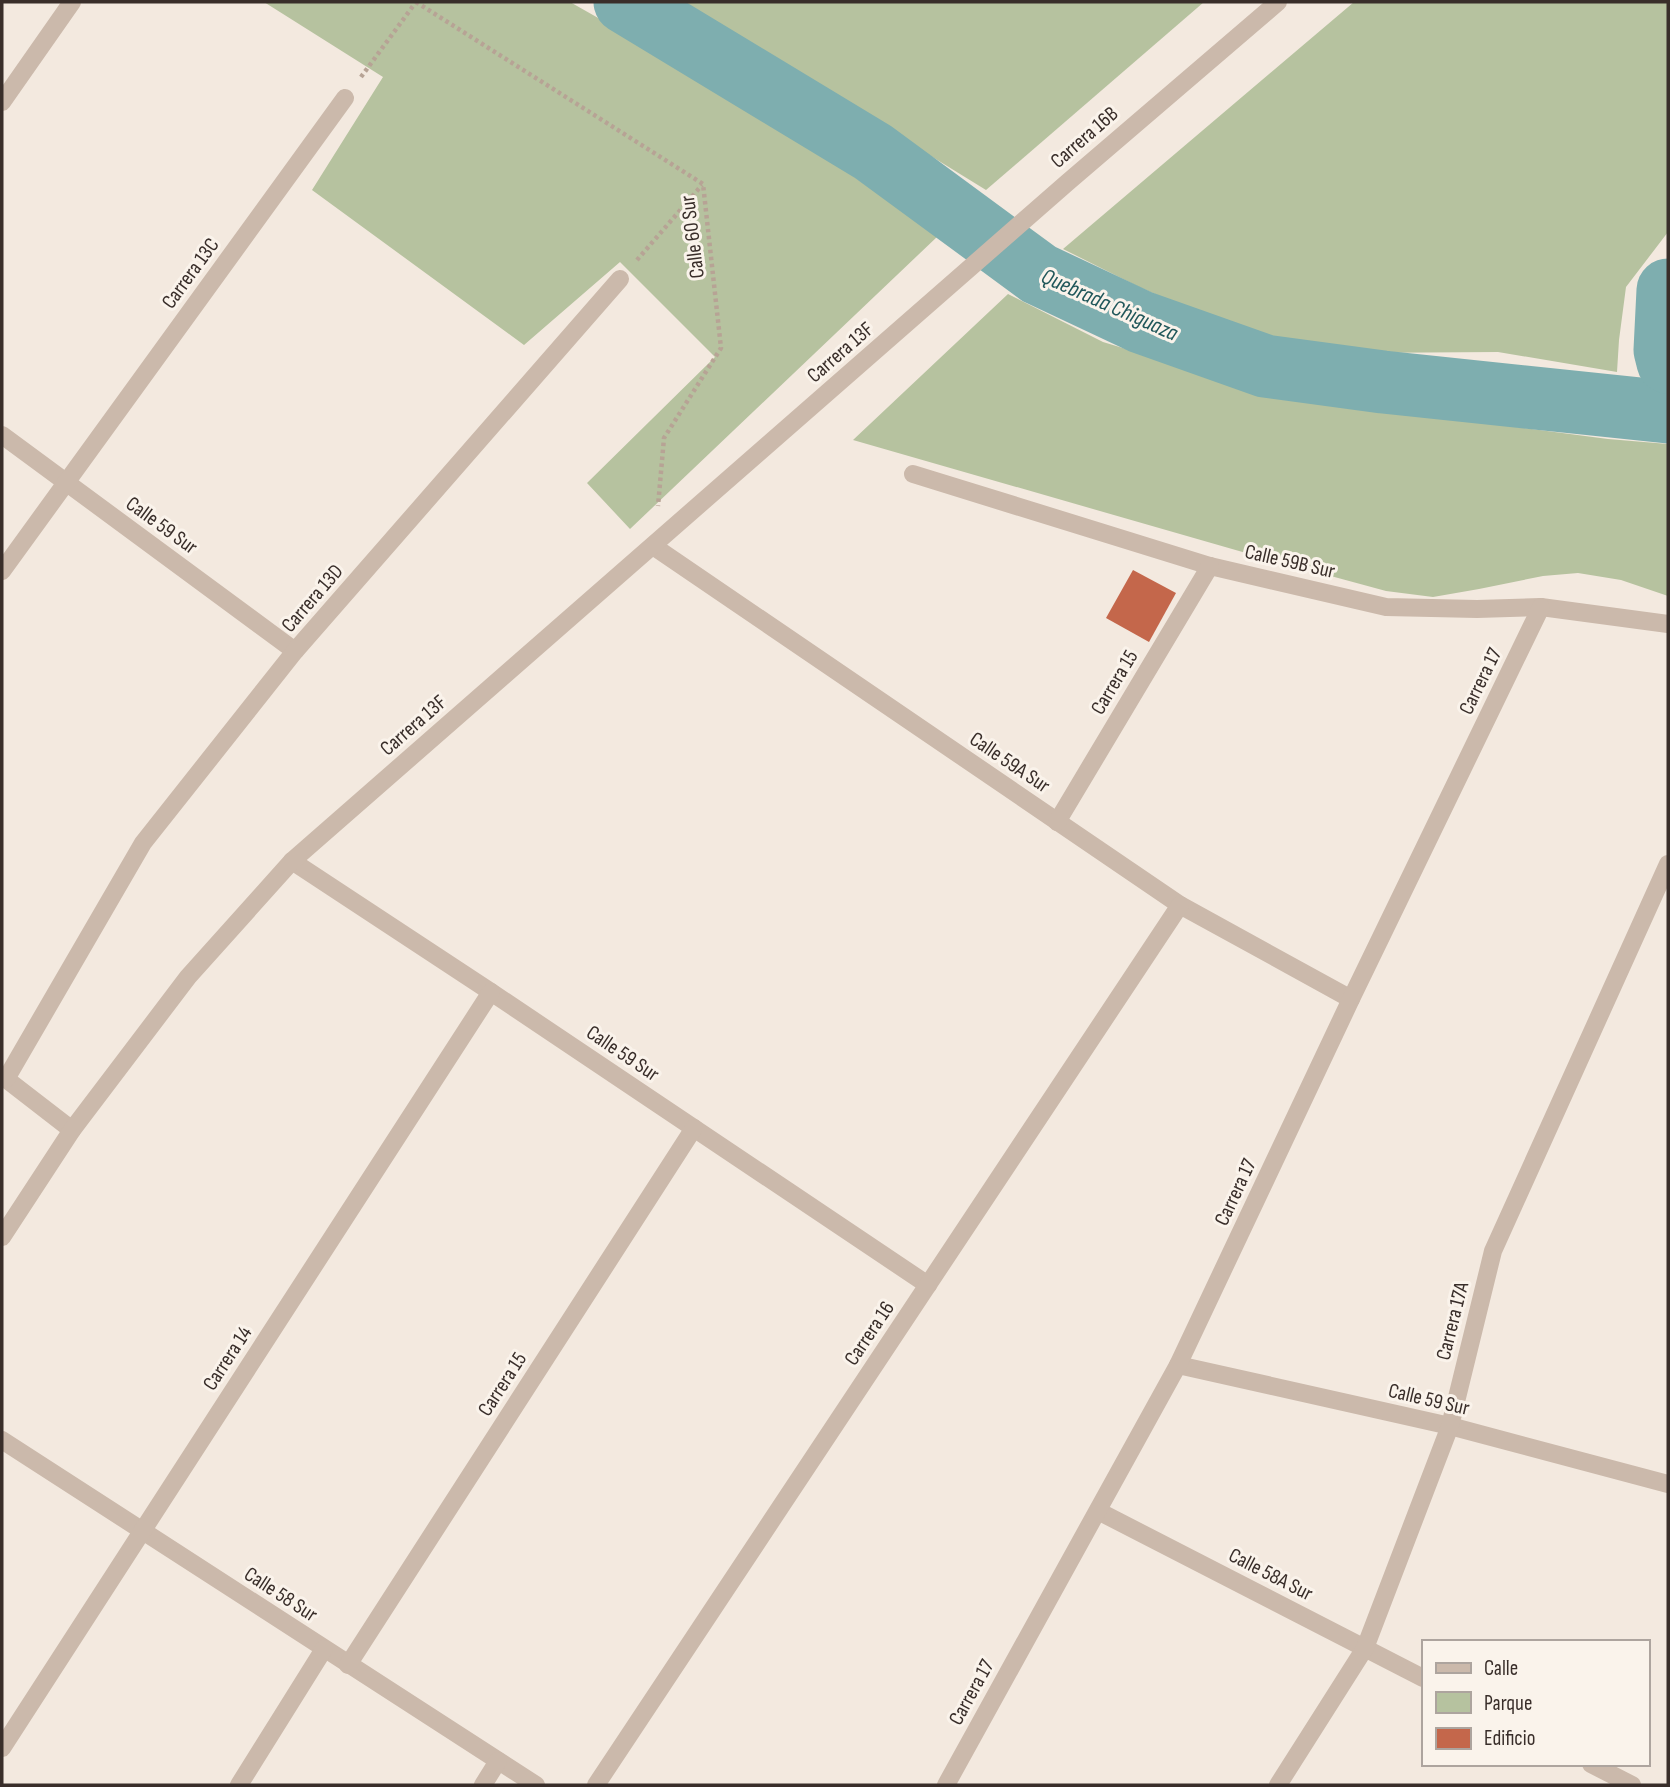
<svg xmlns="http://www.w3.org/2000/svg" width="1670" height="1787" font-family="'Sofia Sans Condensed',sans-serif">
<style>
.green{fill:#b6c29f}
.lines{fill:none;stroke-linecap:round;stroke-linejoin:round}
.river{stroke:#7eaeaf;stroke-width:63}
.building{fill:#c4674b}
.path{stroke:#b7a395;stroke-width:4.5;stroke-dasharray:3.5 3.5;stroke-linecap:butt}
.minor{stroke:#cbb9ab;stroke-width:18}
.tertiary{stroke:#cbb9ab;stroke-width:18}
.labels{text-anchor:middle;stroke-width:6;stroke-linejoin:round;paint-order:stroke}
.street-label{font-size:21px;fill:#392e2a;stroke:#faf3eb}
.water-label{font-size:23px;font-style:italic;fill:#20575a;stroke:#faf3eb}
</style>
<rect width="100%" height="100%" fill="#f3e9df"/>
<g class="green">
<path d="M264 2H570L757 108 938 236 630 529 587 483 715 357 620 262 524 345 312 190 383 77Z"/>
<path d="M681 2H1204L986 190Z"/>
<path d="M1354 2H1668V232L1626 287 1619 340 1617 372 1498 352 1352 353 1262 342 1137 286 1063 249Z"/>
<path d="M1008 294 1103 342 1245 385 1387 410 1608 439 1668 444V596L1621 580 1578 573 1543 576 1479 589 1433 597 1386 591 1253 555 853 440Z"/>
</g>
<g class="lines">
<g class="river">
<path d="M625 2 873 152 1039 274 1141 322 1265 366 1383 382 1668 412"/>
<path d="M1668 290 1665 350 1668 362"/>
</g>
</g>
<path class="building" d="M1133 570 1176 593 1149 642 1106 618Z"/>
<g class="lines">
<g class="path">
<path d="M416 2 703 184 721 348 664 438 658 506"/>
<path d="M361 77 416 2"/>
<path d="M637 260 702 185"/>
</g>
<g class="minor">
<path d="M2 102 72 2"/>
<path d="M2 435 295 651"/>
<path d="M913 474 1210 566 1386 607 1477 609 1541 607 1668 624"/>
<path d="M653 546 1180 905 1351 999"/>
<path d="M2 571 345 98"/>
<path d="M1057 822 1210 566"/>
<path d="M292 861 491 992 928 1285"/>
<path d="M2 1076 72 1130"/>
<path d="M6 1079 143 843 295 651 620 279"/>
<path d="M1178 1365 1450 1426 1668 1484"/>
<path d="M2 1440 536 1785"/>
<path d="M1098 1511 1423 1678"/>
<path d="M348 1665 694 1128"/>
<path d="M2 1748 491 992"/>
<path d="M1591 1764 1632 1785"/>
<path d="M239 1785 324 1649"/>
<path d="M483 1785 498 1761"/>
<path d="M596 1785 1180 905"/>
<path d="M946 1785 1178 1365 1351 999 1541 607"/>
<path d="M1278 1785 1365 1648 1450 1426 1493 1251 1668 864"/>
</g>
<path class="tertiary" d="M2 1237 72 1130 188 977 292 861 1068 182 1278 2"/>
</g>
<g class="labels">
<g class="street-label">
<text transform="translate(1084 137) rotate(-41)" y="7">Carrera 16B</text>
<text transform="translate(692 237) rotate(-97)" y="7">Calle 60 Sur</text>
<text transform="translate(190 273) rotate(-54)" y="7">Carrera 13C</text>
<text transform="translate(840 352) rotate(-41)" y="7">Carrera 13F</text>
<text transform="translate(162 525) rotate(36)" y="7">Calle 59 Sur</text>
<text transform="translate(1290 561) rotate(13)" y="7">Calle 59B Sur</text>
<text transform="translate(312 598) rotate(-49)" y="7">Carrera 13D</text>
<text transform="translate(1480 681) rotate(-64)" y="7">Carrera 17</text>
<text transform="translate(1114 682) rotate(-59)" y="7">Carrera 15</text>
<text transform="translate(413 725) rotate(-41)" y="7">Carrera 13F</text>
<text transform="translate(1010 762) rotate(34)" y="7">Calle 59A Sur</text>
<text transform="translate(623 1053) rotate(34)" y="7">Calle 59 Sur</text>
<text transform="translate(1235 1192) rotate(-65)" y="7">Carrera 17</text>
<text transform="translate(1452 1321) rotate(-76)" y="7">Carrera 17A</text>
<text transform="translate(869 1333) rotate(-56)" y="7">Carrera 16</text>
<text transform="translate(227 1358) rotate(-57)" y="7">Carrera 14</text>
<text transform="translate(502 1384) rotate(-57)" y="7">Carrera 15</text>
<text transform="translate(1429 1399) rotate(13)" y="7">Calle 59 Sur</text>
<text transform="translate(1271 1574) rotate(27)" y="7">Calle 58A Sur</text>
<text transform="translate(281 1594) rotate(33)" y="7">Calle 58 Sur</text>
<text transform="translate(971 1692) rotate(-61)" y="7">Carrera 17</text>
</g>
<g class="water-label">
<text transform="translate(1110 304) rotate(24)" y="8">Quebrada Chiguaza</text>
</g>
</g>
<rect width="1670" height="1787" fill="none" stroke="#392e2a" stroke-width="7"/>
<rect x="1422" y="1640" width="228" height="126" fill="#faf3eb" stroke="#ada49e" stroke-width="2"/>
<rect x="1436" y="1663" width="35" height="10" fill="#cbb9ab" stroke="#ada49e" stroke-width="2"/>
<text x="1484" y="1675" font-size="21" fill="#392e2a">Calle</text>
<rect x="1436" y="1692" width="35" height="21" fill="#b6c29f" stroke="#ada49e" stroke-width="2"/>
<text x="1484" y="1710" font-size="21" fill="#392e2a">Parque</text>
<rect x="1436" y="1728" width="35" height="21" fill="#c4674b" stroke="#ada49e" stroke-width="2"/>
<text x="1484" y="1745" font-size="21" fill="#392e2a">Edificio</text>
</svg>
